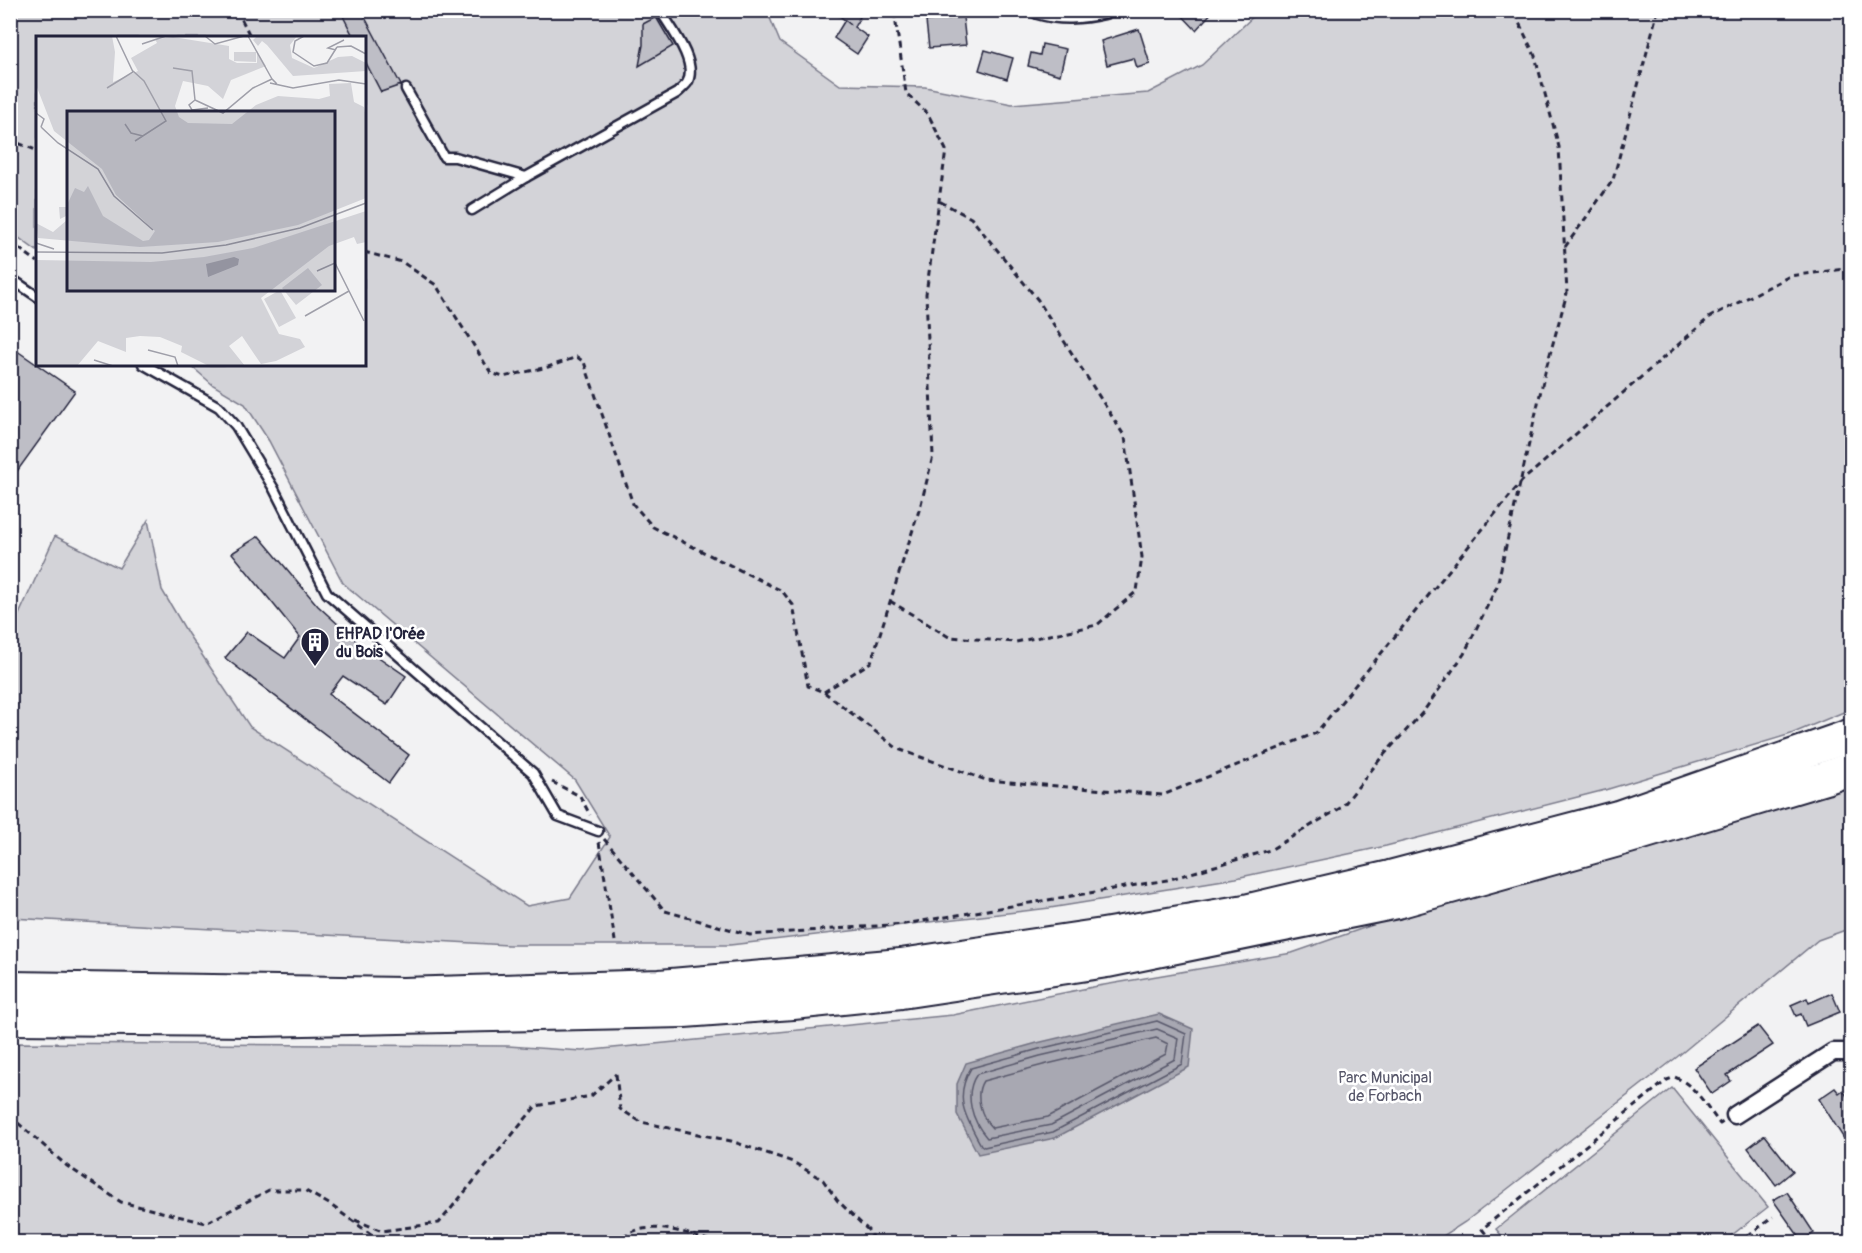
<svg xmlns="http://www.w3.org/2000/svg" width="1862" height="1253" font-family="Pangolin,sans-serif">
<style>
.green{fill:#d3d3d8;stroke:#7a7a8a;stroke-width:1.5}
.water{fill:#a8a8b2;stroke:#727282;stroke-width:1.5}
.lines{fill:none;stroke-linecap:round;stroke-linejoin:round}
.shore{stroke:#58586b;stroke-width:1.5}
.building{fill:#bebec6;stroke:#22223b;stroke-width:1.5}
.service-casing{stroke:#22223b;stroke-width:13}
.minor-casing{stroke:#22223b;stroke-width:21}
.motorway-casing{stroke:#22223b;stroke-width:36}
.path{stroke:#22223b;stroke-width:3;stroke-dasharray:6 4.5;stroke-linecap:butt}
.service{stroke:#fff;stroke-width:8}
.minor{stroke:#fff;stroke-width:16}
.motorway{stroke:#fff;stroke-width:32}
.labels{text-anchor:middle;stroke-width:5;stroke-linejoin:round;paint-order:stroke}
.poi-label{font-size:16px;font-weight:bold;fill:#22223b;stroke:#fff;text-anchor:start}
.park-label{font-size:16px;fill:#57576a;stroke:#fff}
.inset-road{fill:none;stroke:#9f9fa9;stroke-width:1.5}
.view{fill:#22223b;fill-opacity:0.15;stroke:#22223b;stroke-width:3}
.inset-edge{fill:none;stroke:#22223b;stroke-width:3}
</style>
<rect width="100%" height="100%" fill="#f2f2f3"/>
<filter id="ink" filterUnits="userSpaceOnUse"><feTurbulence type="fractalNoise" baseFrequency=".0167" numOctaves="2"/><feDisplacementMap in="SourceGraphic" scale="12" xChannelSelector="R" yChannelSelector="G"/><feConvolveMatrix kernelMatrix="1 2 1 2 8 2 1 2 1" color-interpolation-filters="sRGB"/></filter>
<g filter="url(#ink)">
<g class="green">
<path d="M11 11H767L780 42 840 85 925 87 1012 104 1148 93 1202 65 1259 11H1851V709L1791 734 1605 790 1386 846 1236 878 1050 908 730 945H508L11 918V632L55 536 119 568 148 520 162 590 188 634 250 727 527 906 570 898 610 837 575 780 343 583 269 441 245 404 213 385 190 365 364 364V38H38L37 251 11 232Z"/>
<path d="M1851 785V928L1818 940 1677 1057 1465 1222 1434 1242H11V1043L508 1046 582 1051 953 1015 1098 986 1292 953 1390 919 1612 859Z"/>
<path d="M1672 1088 1768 1207 1723 1242H1507L1496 1229Z"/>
</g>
<path class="water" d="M1159 1014 1193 1029 1189 1067 1055 1138 978 1154 957 1114V1084L966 1063 1037 1043Z"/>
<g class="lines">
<g class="shore">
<path d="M1157 1021 1186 1034 1182 1064 1053 1132 984 1147 981 1145C966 1118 953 1098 971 1068L1039 1049Z"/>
<path d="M1157 1029 1178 1038 1175 1059 1051 1125 987 1138C972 1121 963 1094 977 1074L1040 1056Z"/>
<path d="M1156 1038 1168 1044 1166 1054 1048 1117 992 1128C981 1117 974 1095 983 1081L1043 1065Z"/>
</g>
</g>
<g class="building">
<path d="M340 10H361L401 85 381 92 364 59V38H354Z"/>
<path d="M832 10H851L860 17 854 27 868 37 857 54 834 38 845 20 851 25Z"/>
<path d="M1177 10H1214L1196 30Z"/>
<path d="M656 17 673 46 639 66 643 45V24Z"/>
<path d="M963 17 966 45 929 48 926 21Z"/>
<path d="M1139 29 1150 64 1137 68 1134 58 1107 65 1101 41Z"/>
<path d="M1042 44 1066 49 1060 75 1028 66 1031 53 1040 55Z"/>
<path d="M985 50 1013 58 1007 79 979 70Z"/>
<path d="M10 346 75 391 10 481Z"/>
<path d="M259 536 318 606 361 645 406 676 387 705 343 676 329 694 409 755 389 783 225 658 247 632 285 658 300 637 232 553Z"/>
<path d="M1832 993 1840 1012 1806 1026 1801 1014 1796 1016 1791 1005 1807 998 1809 1003Z"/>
<path d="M1758 1026 1773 1045 1727 1075 1731 1081 1712 1094 1694 1068Z"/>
<path d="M1835 1088 1839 1093 1843 1090 1851 1102V1150L1819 1099Z"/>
<path d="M1765 1135 1793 1171 1776 1185 1748 1148Z"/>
<path d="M1787 1192 1814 1233 1802 1241 1773 1200Z"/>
</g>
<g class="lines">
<g class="service-casing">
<g id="service">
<path d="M406 89 444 157H455L526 177"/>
<path d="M472 210 526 177 677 93C680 90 685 86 687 83 699 63 670 27 660 10"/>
<path d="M10 278 38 297"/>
<path d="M143 364 219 407 236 426 274 489 327 593 533 773 558 816 598 831"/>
</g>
</g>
<g class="minor-casing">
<g id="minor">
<path d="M1038 10C1061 17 1081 15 1104 10"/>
<path d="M1735 1115 1833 1052H1852"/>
</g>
</g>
<g class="motorway-casing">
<g id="motorway">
<path d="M10 988 403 994 660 986 901 965 1103 935 1245 911 1390 877 1618 817 1852 735"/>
<path d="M10 1018 257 1020 684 1011 793 1003 901 992 1107 961 1397 902 1629 837 1825 778 1852 768"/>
</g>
</g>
<g class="path">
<path d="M237 10 251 38"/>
<path d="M10 138 13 141 38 151"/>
<path d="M10 242 38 262"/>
<path d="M1565 247 1613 180 1658 10"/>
<path d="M364 252 402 262 436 285 491 373 503 377 548 367 577 357 584 362 633 504 653 527 782 591 793 605 808 686 824 692 898 749 986 780 1163 795 1316 733 1522 481 1710 317 1790 276 1852 268"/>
<path d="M890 601 949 637 1016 642 1097 625 1137 591 1142 557 1125 437 1038 300 971 218 939 201"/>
<path d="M824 692 871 662 921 504 933 456 926 294 946 150 928 114 906 93 894 10"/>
<path d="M552 782 580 796 590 815"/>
<path d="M604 839 665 911 750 935 904 924 1167 880 1270 850 1342 807 1381 758 1423 712 1464 654 1497 586 1545 372 1567 293 1559 147 1535 56 1513 10"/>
<path d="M599 842 615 941"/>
<path d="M616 1074 620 1109 641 1122 731 1141 793 1162 823 1180 837 1200 868 1230 875 1242"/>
<path d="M10 1116 67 1166 121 1202 206 1223 269 1190H304L329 1204 382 1242"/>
<path d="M355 1220 382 1231 439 1223 536 1106 591 1096 616 1074"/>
<path d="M613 1242C620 1239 627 1233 634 1231 659 1223 690 1234 713 1242"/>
<path d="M1492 1242 1482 1229 1667 1080 1675 1077C1696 1086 1707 1107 1720 1124L1723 1122"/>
<path d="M1739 1242 1773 1217"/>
</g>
<use href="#service" class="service"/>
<use href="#minor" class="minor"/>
<use href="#motorway" class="motorway"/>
</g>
</g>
<defs>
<g id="building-pin" transform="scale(1.5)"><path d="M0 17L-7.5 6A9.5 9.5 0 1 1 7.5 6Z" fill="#22223b" stroke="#fff"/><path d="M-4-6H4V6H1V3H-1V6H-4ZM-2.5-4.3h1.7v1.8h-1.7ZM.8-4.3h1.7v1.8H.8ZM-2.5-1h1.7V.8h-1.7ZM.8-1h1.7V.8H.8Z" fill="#fff"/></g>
</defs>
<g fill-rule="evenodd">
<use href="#building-pin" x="315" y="642"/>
</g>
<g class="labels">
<g class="poi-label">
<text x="336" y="639">EHPAD l'Orée<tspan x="336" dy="18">du Bois</tspan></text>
</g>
<g class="park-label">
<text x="1385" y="1083">Parc Municipal<tspan x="1385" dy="18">de Forbach</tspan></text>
</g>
</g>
<g transform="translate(36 36)">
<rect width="330" height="330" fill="#f2f2f3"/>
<path d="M0 0H76L79 16 77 46 102 35 95 22 121 7 119 3 137 1 193 10V23L201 27H221V15L230 30 195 44 187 63 172 50 147 45 139 70 143 81 152 87 196 88 220 69 242 60 283 63 294 60 293 48 315 47 318 66 328 71 330 82V162L262 189 182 206 104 211 2 202 0 187 17 196 31 184 30 180 24 183 23 171H30L39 152 48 156 52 150 67 180 107 205 113 204 119 195 80 159 66 133 18 95 0 49ZM221 0H261L254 9 256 22 278 32 302 21 316 20 330 27V35L257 40 231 9 226 5 222 10 217 4ZM198 16H220V26L198 25ZM330 175V206L321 208 318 201 293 210 225 262 243 298 264 303 269 311 240 325 225 328 206 300 193 310 209 330H173L145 316 146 310 124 301 104 300 90 302V316L62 305 41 330H0V224L115 226 168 221 217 212ZM272 232 286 249 260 269 246 252ZM244 254 260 282 243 291 228 263Z" fill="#d3d3d8"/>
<path d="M198 221 203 223 202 229 172 241 170 228Z" fill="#a8a8b2"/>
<path class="inset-road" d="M169 0 179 8 208 0M212 0 236 43M268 0 259 5 257 16 278 30 291 27 301 11M106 8 130 0M301 11 315 10 330 18M300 14 292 12 308 4M137 32 156 35 159 64M97 35 108 45 130 85 99 105M234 47 257 52 303 44 330 48M71 52 97 36 80 0M159 64 187 77 217 52 236 43 241 48M159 64 153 69 156 74 172 72M0 77 8 83 5 91M89 88 95 97 107 100M5 91 22 107 62 133 78 160 117 194M0 207 18 213M0 216 126 217 190 209 264 192 330 167M281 235 299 227 328 285M269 280 313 255M112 314 139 321 142 330M58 324 77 330"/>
<path class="view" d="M31 75H299V255H31Z"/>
<rect width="330" height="330" class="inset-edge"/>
</g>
<rect width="1862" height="1253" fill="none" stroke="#fff" stroke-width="36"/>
<rect x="18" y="18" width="1826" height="1217" fill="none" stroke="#22223b" stroke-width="2" filter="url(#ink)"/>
</svg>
